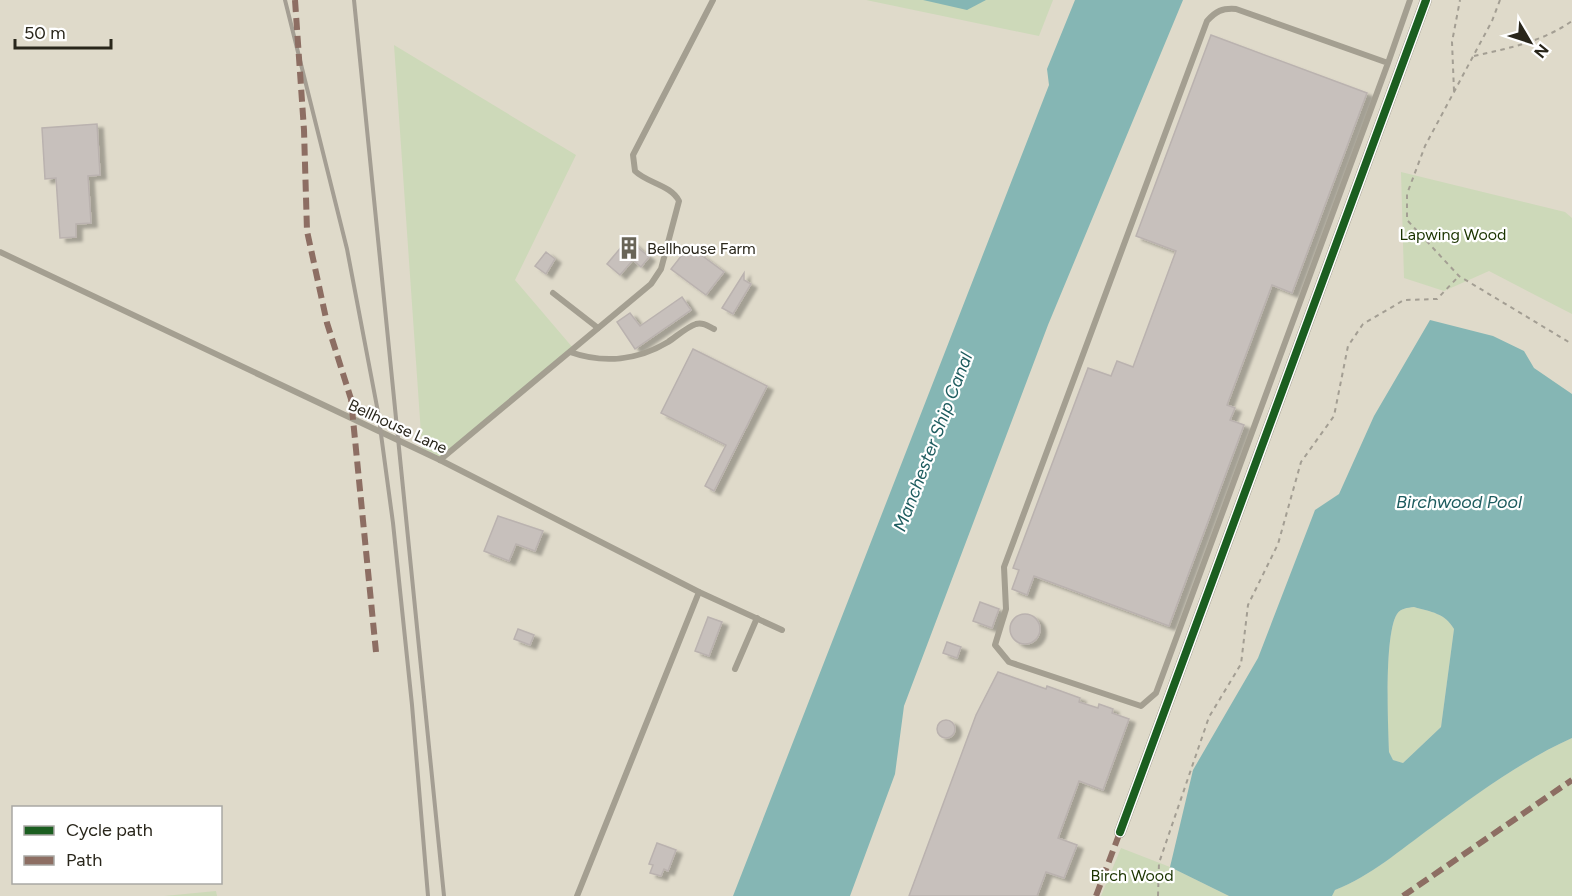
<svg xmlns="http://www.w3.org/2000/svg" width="1572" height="896" font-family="Figtree,sans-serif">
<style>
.green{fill:#cdd9b9}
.water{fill:#85b6b4;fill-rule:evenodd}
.building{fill:#c7c0bc;stroke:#bab2af;stroke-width:1.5;filter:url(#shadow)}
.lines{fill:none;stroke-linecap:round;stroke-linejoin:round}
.path{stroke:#a39e93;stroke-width:2;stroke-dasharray:4.5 4.5;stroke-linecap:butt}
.lane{stroke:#a49f91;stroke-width:6}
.street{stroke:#a49f91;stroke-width:12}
.rail{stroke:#a49e93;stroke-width:4}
.quiet{stroke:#8d6e63;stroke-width:6;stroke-dasharray:12 6;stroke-linecap:butt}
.cycleway-casing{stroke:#fff;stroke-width:11}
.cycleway{stroke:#1b5e20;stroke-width:8}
.labels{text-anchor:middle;stroke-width:4.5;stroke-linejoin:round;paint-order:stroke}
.park-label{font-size:16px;fill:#1b3400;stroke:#fff}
.poi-label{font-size:16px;fill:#29261b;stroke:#fff;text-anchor:start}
.street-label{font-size:16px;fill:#29261b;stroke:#fff}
.water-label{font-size:18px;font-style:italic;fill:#1e5c5f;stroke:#fff}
</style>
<defs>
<filter id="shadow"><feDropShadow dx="6" dy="4" stdDeviation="1.5" flood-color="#0004"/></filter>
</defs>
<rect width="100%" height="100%" fill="#dfdaca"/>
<g class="green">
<path d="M866 0H1053L1039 36Z"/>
<path d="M394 45 576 155 515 280 573 348 440 457 422 448Z"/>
<path d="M1401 172 1565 212 1572 218V314L1489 271 1444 291 1404 278Z"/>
<path d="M1414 607C1431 612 1445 613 1454 629L1441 727 1403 763 1393 760 1389 752C1388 724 1384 635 1397 614 1401 608 1407 608 1414 607Z"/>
<path d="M1572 738V896H1332L1335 890C1371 876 1400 850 1431 827 1475 795 1523 760 1572 738Z"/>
<path d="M1121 848 1170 867 1229 896H1101Z"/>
<path d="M216 891 217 896H164Z"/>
</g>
<g class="water">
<path d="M923 0H986L967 10Z"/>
<path d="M1075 0H1183L1048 325 904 706 895 774 850 896H733L1049 85 1047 69Z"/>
<path d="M1430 320 1493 336 1524 351 1534 368 1572 394V738C1523 760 1475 795 1432 827 1400 850 1371 876 1335 890L1332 896H1229L1170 867 1193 770 1258 658 1315 510 1339 494 1374 416ZM1414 607C1431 612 1445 613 1454 629L1441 727 1403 763 1393 760 1389 752C1388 724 1384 635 1397 614 1401 608 1407 608 1414 607Z"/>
</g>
<g class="building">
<path d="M1211 35 1367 93 1292 293 1272 285 1227 405 1235 408 1230 420 1244 425 1169 626 1034 576 1027 595 1012 589 1019 570 1013 568 1088 368 1111 376 1117 361 1133 367 1176 251 1136 236Z"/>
<path d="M97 124 100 175 88 176 91 223 76 224V237L60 238 56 178 45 179 42 128Z"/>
<path d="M628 239 649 257 641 267 633 260 620 275 607 264Z"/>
<path d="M689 246 724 272 706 295 671 269Z"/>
<path d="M546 252 555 259 546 274 535 266Z"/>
<path d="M744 273V280L751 284 733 314 722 308Z"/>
<path d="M682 297 691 310 635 349 617 322 630 313 640 326Z"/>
<path d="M693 349 767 386 714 491 705 486 726 445 661 413Z"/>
<path d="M498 516 543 531 535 551 516 544 509 561 484 551Z"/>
<path d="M980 602 999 609 992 628 973 621Z"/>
<circle cx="1025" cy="629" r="15"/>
<path d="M708 617 722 622 709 656 695 651Z"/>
<path d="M518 629 534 635 530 645 514 639Z"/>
<path d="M947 642 961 647 957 658 943 653Z"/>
<path d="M998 672 1046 689 1047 686 1080 698 1079 702 1098 708 1099 704 1113 709 1112 713 1129 719 1103 790 1079 781 1058 838 1077 845 1064 878 1046 872 1037 896H909L976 715Z"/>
<circle cx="946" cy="729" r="9"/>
<path d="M657 843 676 850 668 871 664 869 661 876 650 873 653 865 649 864Z"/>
</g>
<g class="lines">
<g class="path">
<path d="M1500 0 1492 21 1425 146 1407 194V220L1459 276 1572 344"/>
<path d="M1474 56C1509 48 1542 42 1572 21"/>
<path d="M1454 91 1452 42 1460 0"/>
<path d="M1158 896 1159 863 1209 717 1241 664 1248 605 1278 544 1301 462 1334 416 1348 346 1363 324 1404 300 1437 299 1459 276"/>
</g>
<g class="lane">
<path d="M1388 63 1236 9C1222 8 1216 11 1207 21L1004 567 1006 609 995 645 1009 662 1141 706 1156 693 1388 63 1410 0"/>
<path d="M0 252 440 460 699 592 782 630"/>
<path d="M553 293 598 328"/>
<path d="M570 352C604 364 638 360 668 342 677 336 687 327 696 324 703 322 708 326 714 329"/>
<path d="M440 460 651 284 661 269 679 201C671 185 647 183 635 171L633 155 713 0"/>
<path d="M735 669 757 618"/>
<path d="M577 896 699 592"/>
</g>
<path class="street" d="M1120 832 1426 0"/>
<g class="rail">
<path d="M285 0 347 249 378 412 393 523 412 705 428 896"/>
<path d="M354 0 444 896"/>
</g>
<g class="quiet">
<path d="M295 0 304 130 307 231 327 323 351 399 376 652"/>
<path d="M1096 896 1120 832"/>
<path d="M1403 896 1572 780"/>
</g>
<g class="cycleway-casing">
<path id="cycleway" d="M1120 832 1426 0"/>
</g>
<use href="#cycleway" class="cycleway"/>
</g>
<defs>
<g id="building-bare" transform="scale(1.8)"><path d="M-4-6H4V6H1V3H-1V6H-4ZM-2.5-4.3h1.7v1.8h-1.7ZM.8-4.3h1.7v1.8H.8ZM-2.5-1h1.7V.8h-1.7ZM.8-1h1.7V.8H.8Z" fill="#696558" stroke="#fff" stroke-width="2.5" paint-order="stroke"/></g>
</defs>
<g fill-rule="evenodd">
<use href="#building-bare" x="629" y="248"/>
</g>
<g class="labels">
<g class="park-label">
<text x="1453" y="240">Lapwing Wood</text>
<text x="1132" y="881">Birch Wood</text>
</g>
<g class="poi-label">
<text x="647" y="254">Bellhouse Farm</text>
</g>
<g class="street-label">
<text transform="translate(398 426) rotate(25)" y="6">Bellhouse Lane</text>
</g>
<g class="water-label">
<text transform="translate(933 442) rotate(-69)" y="6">Manchester Ship Canal</text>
<text x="1459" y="508">Birchwood Pool</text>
</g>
</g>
<rect x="12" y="806" width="210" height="78" fill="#ffffff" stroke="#a9a8a4" stroke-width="1.5"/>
<rect x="24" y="826" width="30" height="9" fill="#1b5e20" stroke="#a9a8a4" stroke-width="1.5"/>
<text x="66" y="836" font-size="18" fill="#29261b">Cycle path</text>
<rect x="24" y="856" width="30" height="9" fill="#8d6e63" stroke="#a9a8a4" stroke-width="1.5"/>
<text x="66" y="866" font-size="18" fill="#29261b">Path</text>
<g transform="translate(1530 42) rotate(129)" stroke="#ffffff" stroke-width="4.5" paint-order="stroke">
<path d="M0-4.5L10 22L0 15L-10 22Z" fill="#29261b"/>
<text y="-9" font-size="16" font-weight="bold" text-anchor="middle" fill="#29261b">N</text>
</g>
<path d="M15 39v9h96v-9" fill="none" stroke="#29261b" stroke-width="3"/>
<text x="24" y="39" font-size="18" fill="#29261b" stroke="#ffffff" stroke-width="4.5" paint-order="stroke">50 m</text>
</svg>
